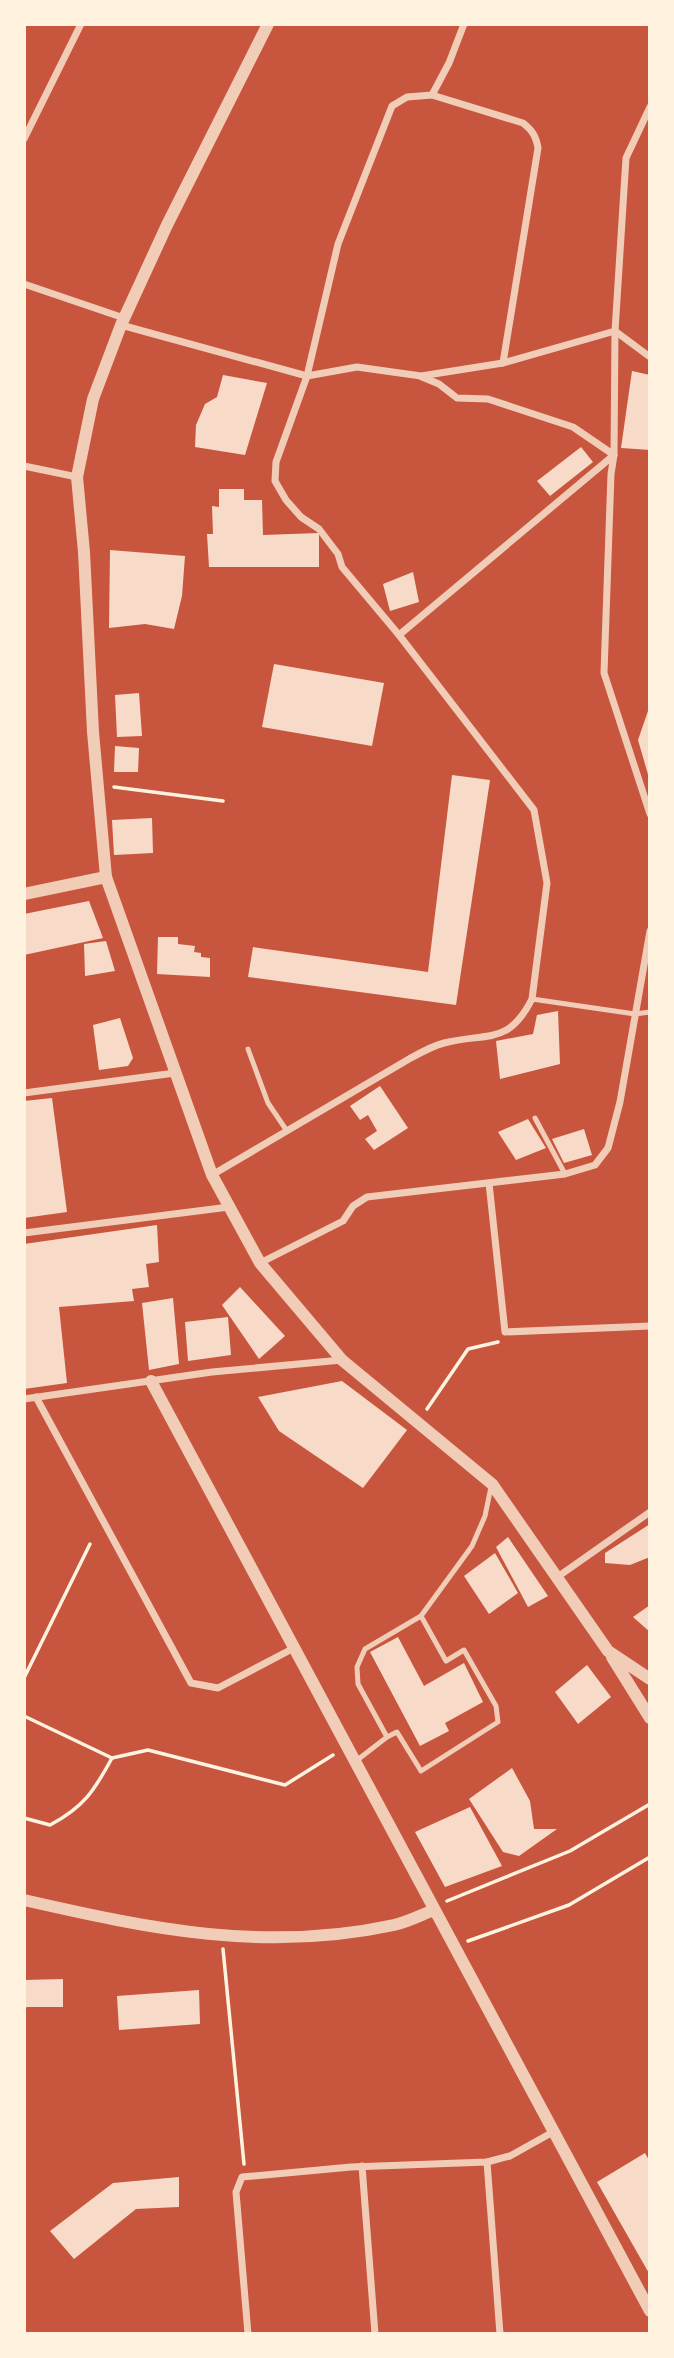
<svg xmlns="http://www.w3.org/2000/svg" width="674" height="2358" font-family="'DM Sans',sans-serif">
<style>
.building{fill:#f7dbc8}
.lines{fill:none;stroke-linecap:round;stroke-linejoin:round}
.path{stroke:#fff3e0;stroke-width:3.5}
.service{stroke:#f1ccb7;stroke-width:5}
.minor{stroke:#f1ccb7;stroke-width:7}
.tertiary{stroke:#f1ccb7;stroke-width:12}
</style>
<rect width="100%" height="100%" fill="#c8553d"/>
<g class="building">
<path d="M632 371 650 375V450L621 448Z"/>
<path d="M223 375 267 383 245 455 195 447 196 425 205 404 217 397Z"/>
<path d="M581 447 593 462 550 496 537 481Z"/>
<path d="M219 489H244V500H262L263 535 319 533V567H209L207 534H213L212 506 219 507Z"/>
<path d="M110 550 185 556 182 596 174 629 145 624 109 628Z"/>
<path d="M413 572 419 602 390 611 383 584Z"/>
<path d="M274 664 384 683 372 746 262 727Z"/>
<path d="M139 693 142 736 117 737 115 695Z"/>
<path d="M649 708 650 778H649L638 740Z"/>
<path d="M115 746 139 748 138 772H114Z"/>
<path d="M452 775 490 780 456 1005 248 977 253 947 428 972Z"/>
<path d="M152 818 153 853 114 855 112 820Z"/>
<path d="M89 901 103 938 24 955V914Z"/>
<path d="M158 937H178V944L195 946 194 952 201 953V957L210 958V977L157 974Z"/>
<path d="M106 941 115 971 85 976 84 944Z"/>
<path d="M558 1011 560 1064 500 1079 496 1041 533 1034 537 1015Z"/>
<path d="M120 1018 133 1058 128 1066 99 1070 93 1025Z"/>
<path d="M380 1086 408 1128 374 1150 365 1139 377 1131 368 1115 360 1120 350 1106Z"/>
<path d="M52 1098 67 1212 24 1218V1101Z"/>
<path d="M528 1119 546 1148 516 1160 498 1132Z"/>
<path d="M584 1129 592 1155 564 1163 552 1139Z"/>
<path d="M157 1225 159 1262 146 1264 149 1287 132 1289 134 1301 59 1307 67 1383 24 1389V1244Z"/>
<path d="M240 1287 285 1336 259 1359 222 1305Z"/>
<path d="M173 1298 179 1364 149 1370 142 1303Z"/>
<path d="M228 1317 231 1355 188 1361 185 1322Z"/>
<path d="M342 1381 407 1430 363 1488 279 1431 258 1397Z"/>
<path d="M650 1524V1557L630 1565 605 1563V1553Z"/>
<path d="M508 1537 548 1596 528 1607 496 1547Z"/>
<path d="M495 1553 518 1593 489 1614 464 1576Z"/>
<path d="M650 1605V1632L633 1617Z"/>
<path d="M398 1637 424 1686 464 1663 483 1702 445 1723 449 1731 420 1746 370 1652Z"/>
<path d="M587 1665 611 1697 578 1724 555 1692Z"/>
<path d="M512 1768 530 1801 534 1829H557L519 1856 503 1852 469 1799Z"/>
<path d="M470 1807 502 1866 445 1887 415 1832Z"/>
<path d="M63 1979V2007H27L24 2009V1980Z"/>
<path d="M199 1990 200 2024 119 2030 117 1996Z"/>
<path d="M645 2153 650 2162V2275L597 2182Z"/>
<path d="M179 2177V2207L136 2209 74 2259 50 2231 113 2183Z"/>
</g>
<g class="lines">
<g class="path">
<path d="M114 787 223 801"/>
<path d="M427 1409 468 1349 498 1342"/>
<path d="M24 1678 90 1544"/>
<path d="M24 1716 112 1758 148 1750 285 1785 333 1755"/>
<path d="M24 1818 50 1825C84 1807 94 1791 112 1758"/>
<path d="M447 1901 570 1851 650 1804"/>
<path d="M468 1941 569 1905 650 1857"/>
<path d="M223 1949 244 2164"/>
</g>
<g class="service">
<path d="M532 999 635 1014 650 1012"/>
<path d="M248 1049 268 1103 287 1131"/>
<path d="M535 1118 565 1174"/>
<path d="M387 1737 397 1732 421 1771 498 1722 496 1706 464 1650 446 1661 421 1616"/>
<path d="M356 1761 387 1737 358 1684 357 1667 365 1649 421 1616 472 1546 485 1516 491 1487"/>
</g>
<g class="minor">
<path d="M432 95 523 123C532 130 536 136 538 148L503 363"/>
<path d="M650 107 626 158 615 331 614 455 611 474 604 673 650 814"/>
<path d="M24 139 81 24"/>
<path d="M24 284 124 318"/>
<path d="M121 325 307 376 357 367 421 376 503 363 615 331 650 357"/>
<path d="M24 466 77 477"/>
<path d="M399 635 614 455 573 427 488 399 457 398 439 384 422 377"/>
<path d="M24 1093 175 1073"/>
<path d="M212 1175 409 1059C420 1053 432 1046 444 1043 488 1032 508 1046 532 999L547 883 534 810 399 635 342 567 338 554 319 529 301 517 286 500 275 481 276 462 307 376 338 244 392 106 407 97 432 95 449 63 464 24"/>
<path d="M489 1183 505 1332 650 1326"/>
<path d="M24 1233 229 1207"/>
<path d="M260 1263 343 1221 353 1206 367 1197 565 1174 595 1165 608 1148 620 1102 650 931"/>
<path d="M36 1397 191 1683 218 1688 294 1648"/>
<path d="M24 1399 212 1372 342 1360"/>
<path d="M556 1578 650 1512"/>
<path d="M487 2162 500 2334"/>
<path d="M362 2166 375 2334"/>
<path d="M248 2334 236 2192 242 2177 351 2167 487 2162 510 2156 553 2132"/>
</g>
<g class="tertiary">
<path d="M268 24 167 225 121 325 93 399 77 477 84 552 93 732 106 877 212 1175 260 1263 342 1360 492 1484 608 1651 650 1679"/>
<path d="M24 894 106 877"/>
<path d="M151 1381 650 2311"/>
<path d="M612 1657 650 1718"/>
<path d="M24 1900C151 1929 265 1953 394 1925 408 1922 421 1915 434 1910"/>
</g>
</g>
<rect width="674" height="2358" fill="none" stroke="#fff3e0" stroke-width="52"/>
</svg>
